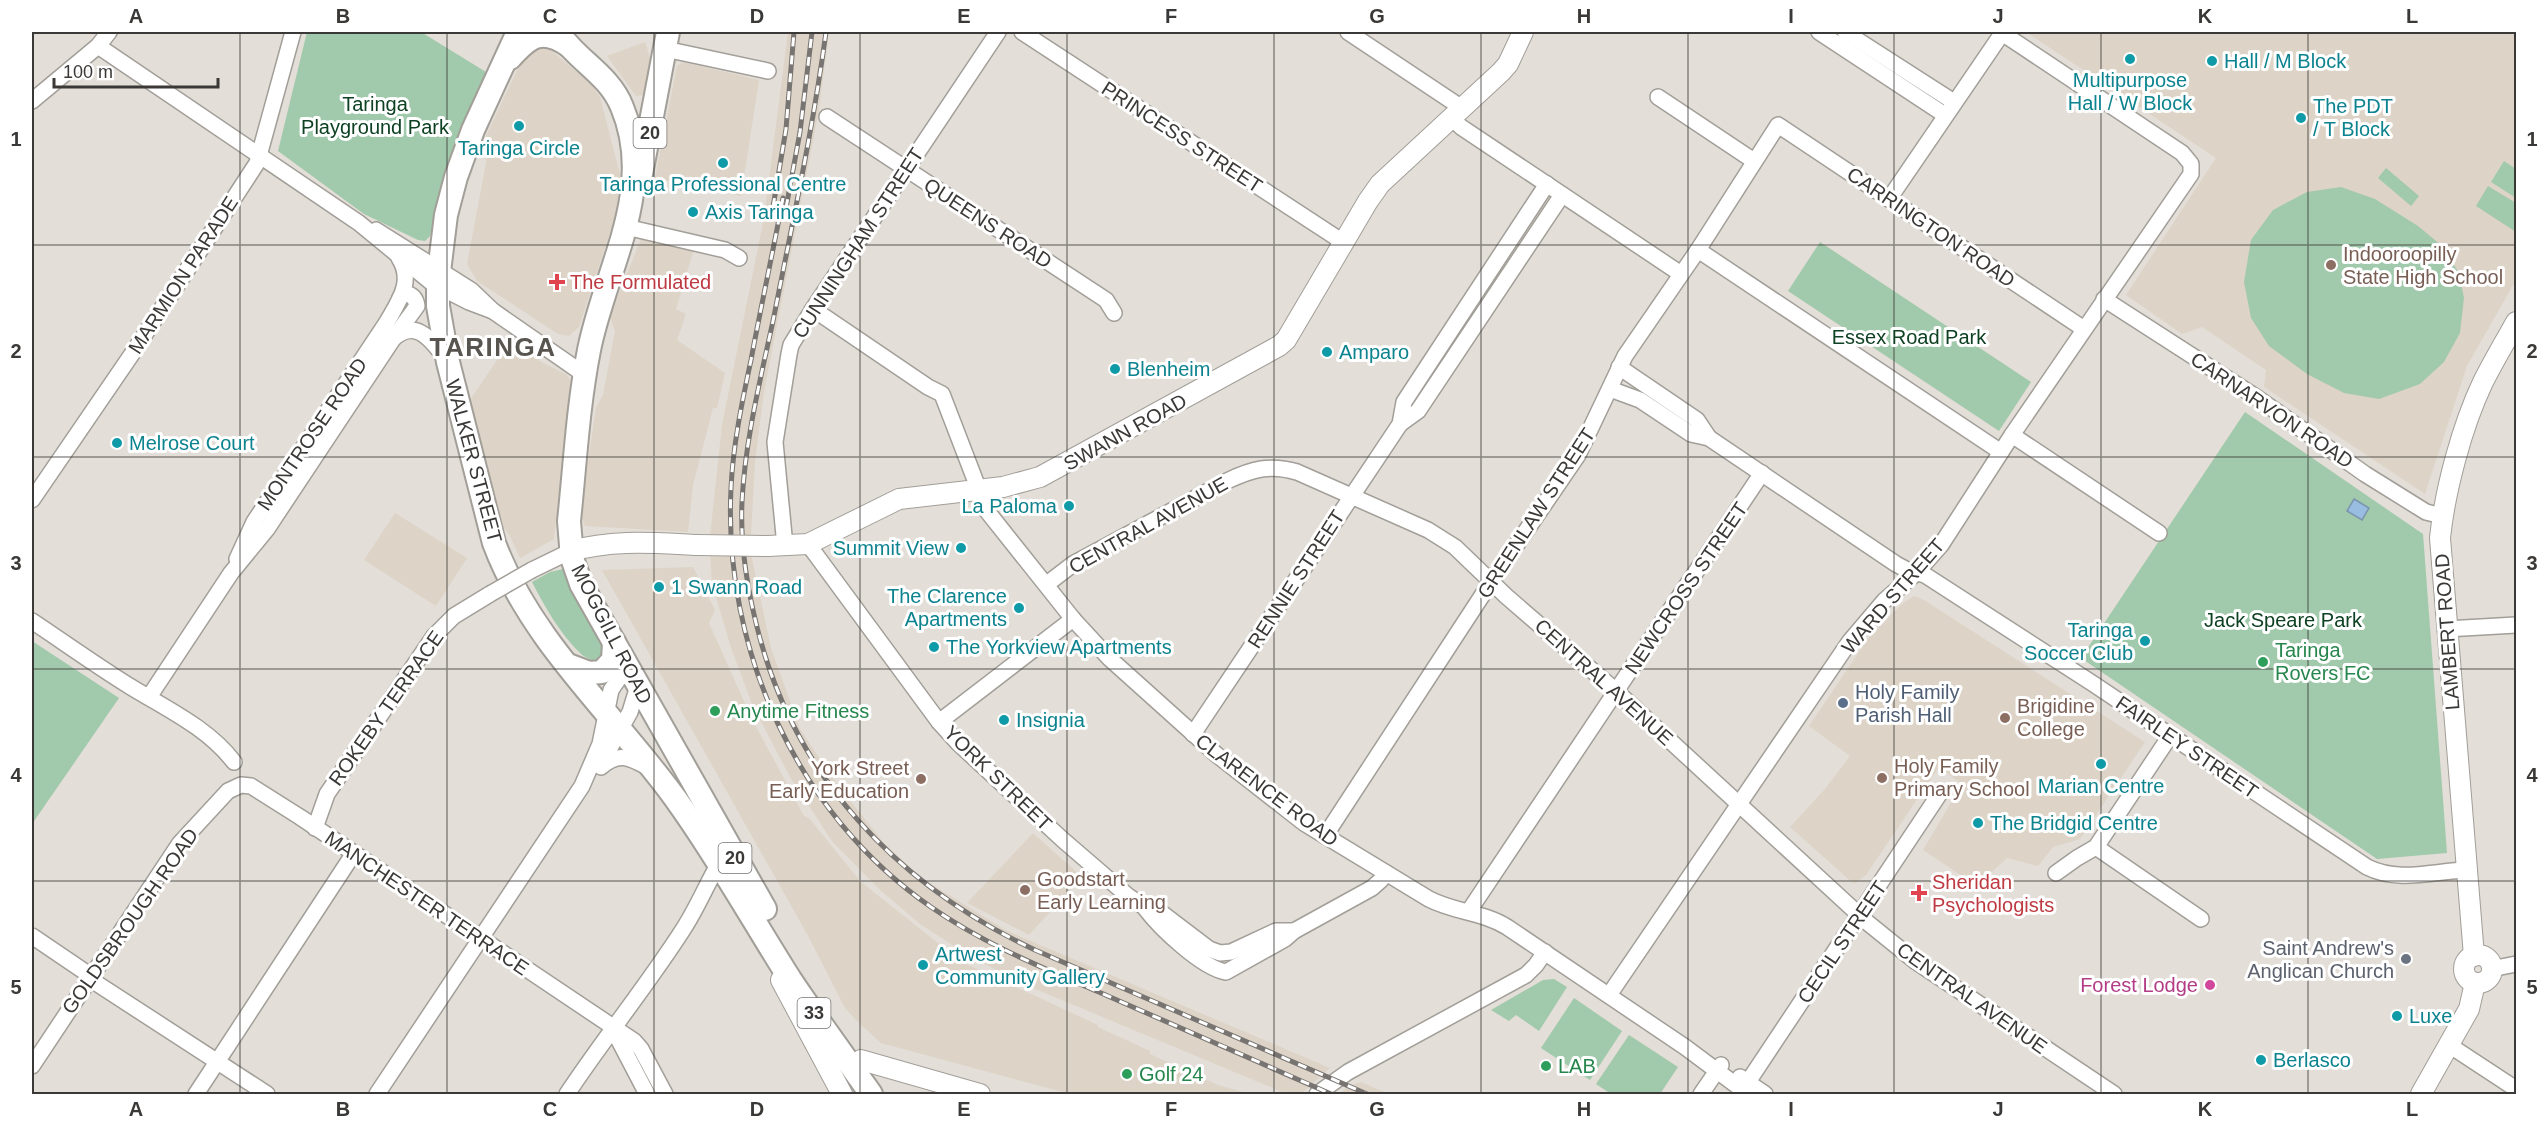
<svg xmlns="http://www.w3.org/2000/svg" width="2548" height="1126" font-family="Arial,sans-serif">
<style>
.built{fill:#ddd4c7}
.green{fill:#a1c9ab}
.water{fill:#98bde1;stroke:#7c95ae;stroke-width:1.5}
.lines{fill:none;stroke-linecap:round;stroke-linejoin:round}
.minor-casing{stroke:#a29e98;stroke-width:18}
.major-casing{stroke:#a29e98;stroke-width:22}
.highway-casing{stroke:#a29e98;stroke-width:26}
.minor{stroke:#fff;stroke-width:15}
.major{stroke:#fff;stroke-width:20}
.highway{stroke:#fff;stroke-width:22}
.rail-casing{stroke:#777471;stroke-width:5}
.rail{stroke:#fff;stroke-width:3;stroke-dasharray:9;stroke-linecap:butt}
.minor-bridge-casing{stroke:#a29e98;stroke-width:18;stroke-linecap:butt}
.major-bridge-casing{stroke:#a29e98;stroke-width:22;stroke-linecap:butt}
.minor-bridge{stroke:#fff;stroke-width:15}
.major-bridge{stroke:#fff;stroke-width:20}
.grid{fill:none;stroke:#3b3937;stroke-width:1.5;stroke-opacity:0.55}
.culture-dot{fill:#0f9aa8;stroke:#fff;stroke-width:2}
.education-dot{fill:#8d6e63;stroke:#fff;stroke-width:2}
.health-dot{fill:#e0444e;stroke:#fff;stroke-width:2}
.leisure-dot{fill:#2e9e5b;stroke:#fff;stroke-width:2}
.service-dot{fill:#5c6f8a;stroke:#fff;stroke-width:2}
.worship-dot{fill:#6b7280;stroke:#fff;stroke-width:2}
.hotel-dot{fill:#d1479c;stroke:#fff;stroke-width:2}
.labels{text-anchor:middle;stroke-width:6;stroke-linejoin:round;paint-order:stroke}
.shield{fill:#fff;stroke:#767473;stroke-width:1.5}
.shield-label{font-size:18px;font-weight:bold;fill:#3b3937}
.culture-label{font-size:20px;fill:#0d838f;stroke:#fff;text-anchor:start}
.park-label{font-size:20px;fill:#0d4122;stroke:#fff}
.street-label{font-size:20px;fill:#3b3937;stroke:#fff}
.education-label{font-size:20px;fill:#785e54;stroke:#fff;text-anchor:start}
.health-label{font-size:20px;fill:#be3a42;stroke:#fff;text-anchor:start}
.leisure-label{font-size:20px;fill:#27864d;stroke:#fff;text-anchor:start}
.service-label{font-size:20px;fill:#4e5e75;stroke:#fff;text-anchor:start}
.worship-label{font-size:20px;fill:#5b616d;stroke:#fff;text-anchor:end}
.hotel-label{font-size:20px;fill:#b23c85;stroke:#fff;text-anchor:end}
.district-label{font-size:26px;font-weight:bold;letter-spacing:1.5px;fill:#58544f;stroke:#fff}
.neatline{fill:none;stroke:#3b3937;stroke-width:2}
.grid-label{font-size:20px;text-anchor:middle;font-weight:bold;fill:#3b3937}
</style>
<rect width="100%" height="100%" fill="#e3ded8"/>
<g class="built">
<path d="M788 32H829L819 110 764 392 755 461 751 537 710 536 722 425 764 218Z"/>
<path d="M2026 32H2516V280L2467 366 2425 494 2264 387 2266 370 2202 327 2182 334 2126 295 2216 158Z"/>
<path d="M645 42 651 61 643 95 636 96 607 56Z"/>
<path d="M546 46 591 84 600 97 624 190 579 327 569 336 558 334 477 281 467 264 486 163V136L519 66 530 52 537 47Z"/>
<path d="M683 62 759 80 741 196 655 178 677 66Z"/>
<path d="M641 239 694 249 676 309 686 314 677 340 725 373 717 408H713L693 485 688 532 585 526 580 514 596 408 603 395 615 331 610 316Z"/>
<path d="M510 341 543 363 566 374 572 382 554 539 520 558 510 536 501 525 470 400Z"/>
<path d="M395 513 467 558 436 606 364 560Z"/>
<path d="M710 553 751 554 771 648 800 729 836 783 884 843 917 875 1005 930 1330 1068 1301 1094H1287L1021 983 968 955 920 924 879 889 832 841 790 777 752 704 730 645 712 583Z"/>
<path d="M693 567 715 610 709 623 752 719 804 816 809 818 861 882 962 962 1098 1025V1027L1150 1051V1054L1218 1085 1250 1094H1070L881 1043 859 1023 845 1008 807 934 602 570Z"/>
<path d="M1914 596 1924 600 2145 742 2080 839 2053 847 2038 866 2007 858 1977 886 1923 850 1962 784 1939 767 1866 875 1854 884 1790 827 1825 789 1850 756 1809 726 1869 637 1902 604Z"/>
<path d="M1033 833 1082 877 1029 935 967 903Z"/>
<path d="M1361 1082 1389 1094H1339L1349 1086Z"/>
</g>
<g class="green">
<path d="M307 32H421L486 72 453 148 430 236 425 241 418 240 364 214 278 151Z"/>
<path d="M2504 161 2516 169V198L2491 182Z"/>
<path d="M2386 168 2419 196 2411 206 2378 178Z"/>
<path d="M2488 186 2516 203V232L2476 206Z"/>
<path d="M2341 187 2375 199 2418 226 2442 246 2459 273 2464 298 2460 333 2444 362 2420 384 2379 399 2344 393 2307 374 2269 346 2251 318 2244 282 2251 240 2273 210 2307 192Z"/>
<path d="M1820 242 2031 382 1999 431 1788 291Z"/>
<path d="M2245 412 2423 534 2447 853 2377 859 2081 658Z"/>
<path d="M563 569 605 646 601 666C595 659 588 660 581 654 560 634 545 607 532 582L550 572Z"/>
<path d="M32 641 119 698 32 824Z"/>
<path d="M1554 979 1567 987 1539 1031 1516 1015 1509 1021 1491 1010 1543 980Z"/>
<path d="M1574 998 1622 1031 1590 1080 1541 1048Z"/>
<path d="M1629 1035 1678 1067 1660 1094H1611L1596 1084Z"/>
</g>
<path class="water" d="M2354 499 2369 508 2362 520 2347 511Z"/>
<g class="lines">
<g class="minor-casing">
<g id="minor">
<path d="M1022 32 1343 242"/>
<path d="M1348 32 1462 108"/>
<path d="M1819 32 1945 115"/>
<path d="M1845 32 1954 102"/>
<path d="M98 46 359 223 432 283 469 302 493 311"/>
<path d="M665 49 768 71"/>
<path d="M1658 97 1754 161"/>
<path d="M32 101 98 46 109 32"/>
<path d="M827 117 1106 300 1114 313"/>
<path d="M1452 118 1461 127 1681 274"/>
<path d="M1889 199 2003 32"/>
<path d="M626 227 725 250 739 258"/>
<path d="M376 230 471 290 493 311 585 375"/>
<path d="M1698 250 2001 452"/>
<path d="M2104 299 2256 397 2365 474 2426 512 2442 516"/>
<path d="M813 309 928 387 942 394 987 511 1073 619 1109 658 1217 755 1304 823 1429 899C1454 912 1483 912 1507 927L1685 1047 1748 1094"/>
<path d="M395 336 417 306C416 299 412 293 404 294L400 298"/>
<path d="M1619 367 1697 420 1709 438"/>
<path d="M1610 389 1640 400 1691 434 1709 438 1896 564 1909 571 1925 575 2092 683 2367 867C2399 883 2433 871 2467 870"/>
<path d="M1400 424 1418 411 1562 195"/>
<path d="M2012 435 2159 533"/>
<path d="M32 500 134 351 257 163 293 32"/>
<path d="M808 544 939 722 958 743 1063 840 1128 896 1143 906 1163 914 1209 949 1220 953 1231 952 1276 931H1294"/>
<path d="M785 546 775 442 789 354 791 345 813 309 998 32"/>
<path d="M237 559 254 522 387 322C399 301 414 281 399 258"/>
<path d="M532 570 571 551"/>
<path d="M1047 584 1073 564 1227 481C1252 469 1270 464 1297 472L1428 530 1455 547 1506 596 1616 691 1868 923 1915 961 2114 1094"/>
<path d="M32 621C65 643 97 666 131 687 167 709 208 728 234 762"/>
<path d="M2446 629 2516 625"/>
<path d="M149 697 231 573 267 529 393 339C416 317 432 341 446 359"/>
<path d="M939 722 1073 619"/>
<path d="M1193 734 1382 451 1400 424 1404 402 1547 184"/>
<path d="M600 766 630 712 638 686"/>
<path d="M601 767C618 752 629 757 647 767"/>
<path d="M315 828 327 794 434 636 454 616 490 594"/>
<path d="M1325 836 1487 588 1578 455 1625 356 1698 250 1778 125 2084 329"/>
<path d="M2096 847 2201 919"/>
<path d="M2056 873 2077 858 2096 847 2170 736"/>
<path d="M1145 908C1160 928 1202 968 1226 972L1285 939 1294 931 1372 888 1381 880 1386 873"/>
<path d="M1469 911 1762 473"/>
<path d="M32 936 91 976"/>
<path d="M2491 969 2516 964"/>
<path d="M90 979 267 1094"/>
<path d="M1609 995 1850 641 1884 601 1916 573 1941 545 2012 435 2191 174V164L2182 153 2002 33"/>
<path d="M613 1029 647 1094"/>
<path d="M2449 1045 2516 1089"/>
<path d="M32 1066 180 843 228 791 241 785 251 786 300 817 634 1041 641 1049 665 1094"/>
<path d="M1740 1077 1765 1094"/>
<path d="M1742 1091 1940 793"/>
<path d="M196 1094 354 853"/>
<path d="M377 1094 582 786 600 744 611 690 620 677 632 675"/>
<path d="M567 1094C604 1038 647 986 684 928 697 908 707 884 719 863"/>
<path d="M1317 1094 1348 1072 1526 975 1536 965 1545 952"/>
<path d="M1701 1094 1721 1065"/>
</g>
</g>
<g class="major-casing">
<g id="major">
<path d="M768 546 808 544 899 499 1003 487 1040 477 1279 346 1286 340 1368 201 1380 184 1501 72 1508 64 1523 32"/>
<path d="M571 551C614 539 654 543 698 545"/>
<circle cx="2478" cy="969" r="14"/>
<path d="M2474 956 2440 538C2445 490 2462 426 2483 382 2493 362 2505 342 2516 322"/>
<path d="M781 980 842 1094"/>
<path d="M861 1060 980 1094"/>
<path d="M2421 1094 2469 1009 2475 983"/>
</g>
</g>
<g class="highway-casing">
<g id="highway">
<path d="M518 32 473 130 456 177 446 215 438 280V306L448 362 494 543C531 642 614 714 675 798 717 856 752 919 790 979 816 1018 844 1056 871 1094"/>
<path d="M558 32C576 60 609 74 622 107 657 190 605 269 589 350 578 406 575 464 569 521L572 558 581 584 765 909"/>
<path d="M510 58C529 37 541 27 568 45"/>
<path d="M641 174 668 32"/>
<path d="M568 665 589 673 602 672 613 660 614 642"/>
</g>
</g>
<use href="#minor" class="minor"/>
<use href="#major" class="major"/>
<use href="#highway" class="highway"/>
<g class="rail-casing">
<g id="rail">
<path d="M826 32C813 129 792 225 773 321 760 381 745 441 742 502 740 544 747 587 757 627 794 777 897 885 1035 950L1367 1094"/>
<path d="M783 198C773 252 761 306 751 360 742 402 733 445 731 488 723 650 797 814 931 907 984 944 1043 968 1101 993 1178 1027 1255 1060 1331 1094"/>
<path d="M773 207 786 129 794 32"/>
<path d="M786 208 800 132 812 32"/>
</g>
</g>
<use href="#rail" class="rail"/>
<g class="minor-bridge-casing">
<path id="minor-bridge" d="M490 594 532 570"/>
</g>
<g class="major-bridge-casing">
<path id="major-bridge" d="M698 545 768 546"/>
</g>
<use href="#minor-bridge" class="minor-bridge"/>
<use href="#major-bridge" class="major-bridge"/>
</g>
<path class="grid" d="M240 32V1094M447 32V1094M654 32V1094M860 32V1094M1067 32V1094M1274 32V1094M1481 32V1094M1688 32V1094M1894 32V1094M2101 32V1094M2308 32V1094M32 245H2516M32 457H2516M32 669H2516M32 881H2516"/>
<g class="culture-dot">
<circle cx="2130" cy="59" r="6"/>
<circle cx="2212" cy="61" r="6"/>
<circle cx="2301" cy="118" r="6"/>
<circle cx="519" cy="126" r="6"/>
<circle cx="723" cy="163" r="6"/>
<circle cx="693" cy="212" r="6"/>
<circle cx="1327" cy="352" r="6"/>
<circle cx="1115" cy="369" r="6"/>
<circle cx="117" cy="443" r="6"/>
<circle cx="1069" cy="506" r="6"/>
<circle cx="961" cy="548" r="6"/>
<circle cx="659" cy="587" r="6"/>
<circle cx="1019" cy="608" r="6"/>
<circle cx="2145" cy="641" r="6"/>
<circle cx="934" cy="647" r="6"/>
<circle cx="1004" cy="720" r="6"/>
<circle cx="2101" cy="764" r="6"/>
<circle cx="1978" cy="823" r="6"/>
<circle cx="923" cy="965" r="6"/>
<circle cx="2397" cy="1016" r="6"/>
<circle cx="2261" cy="1060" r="6"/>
</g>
<g class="education-dot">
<circle cx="2331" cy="265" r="6"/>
<circle cx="2005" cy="718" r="6"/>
<circle cx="1882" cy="778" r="6"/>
<circle cx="921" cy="779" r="6"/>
<circle cx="1025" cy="890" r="6"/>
</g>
<g class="health-dot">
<path d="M554 273h6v6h6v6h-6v6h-6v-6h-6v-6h6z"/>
<path d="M1916 884h6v6h6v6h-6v6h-6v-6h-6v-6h6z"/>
</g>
<g class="leisure-dot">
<circle cx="2263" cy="662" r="6"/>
<circle cx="715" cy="711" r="6"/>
<circle cx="1546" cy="1066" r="6"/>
<circle cx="1127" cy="1074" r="6"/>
</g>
<circle class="service-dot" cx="1843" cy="703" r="6"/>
<circle class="worship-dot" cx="2406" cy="959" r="6"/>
<circle class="hotel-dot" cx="2210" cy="985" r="6"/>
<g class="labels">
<g class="shield">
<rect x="633.5" y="118" width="33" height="30" rx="4.5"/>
<rect x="718.5" y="843" width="33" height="30" rx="4.5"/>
<rect x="797.5" y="998" width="33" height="30" rx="4.5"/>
</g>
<g class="shield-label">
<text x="650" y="139">20</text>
<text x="735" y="864">20</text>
<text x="814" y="1019">33</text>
</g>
<g class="culture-label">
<text x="2224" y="68">Hall / M Block</text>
<text x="2130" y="87" text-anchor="middle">Multipurpose<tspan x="2130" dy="23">Hall / W Block</tspan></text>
<text x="2313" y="113">The PDT<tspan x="2313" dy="23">/ T Block</tspan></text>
<text x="519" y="155" text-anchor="middle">Taringa Circle</text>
<text x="723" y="191" text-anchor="middle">Taringa Professional Centre</text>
<text x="705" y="219">Axis Taringa</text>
<text x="1339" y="359">Amparo</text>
<text x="1127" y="376">Blenheim</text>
<text x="129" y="450">Melrose Court</text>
<text x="1057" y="513" text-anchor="end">La Paloma</text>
<text x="949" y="555" text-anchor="end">Summit View</text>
<text x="671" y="594">1 Swann Road</text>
<text x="1007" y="603" text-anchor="end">The Clarence<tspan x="1007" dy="23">Apartments</tspan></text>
<text x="2133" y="637" text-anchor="end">Taringa<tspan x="2133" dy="23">Soccer Club</tspan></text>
<text x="946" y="654">The Yorkview Apartments</text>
<text x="1016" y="727">Insignia</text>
<text x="2101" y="793" text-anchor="middle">Marian Centre</text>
<text x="1990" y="830">The Bridgid Centre</text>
<text x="935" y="961">Artwest<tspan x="935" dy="23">Community Gallery</tspan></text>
<text x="2409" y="1023">Luxe</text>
<text x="2273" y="1067">Berlasco</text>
</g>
<g class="park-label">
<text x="375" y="111">Taringa<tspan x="375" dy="23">Playground Park</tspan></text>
<text x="1909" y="344">Essex Road Park</text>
<text x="2283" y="627">Jack Speare Park</text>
</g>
<g class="street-label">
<text transform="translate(1182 137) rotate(33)" y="7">PRINCESS STREET</text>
<text transform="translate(988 223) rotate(33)" y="7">QUEENS ROAD</text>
<text transform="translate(1931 227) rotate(34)" y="7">CARRINGTON ROAD</text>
<text transform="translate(858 243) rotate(-57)" y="7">CUNNINGHAM STREET</text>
<text transform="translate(183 275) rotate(-57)" y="7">MARMION PARADE</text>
<text transform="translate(2272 410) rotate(34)" y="7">CARNARVON ROAD</text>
<text transform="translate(1125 432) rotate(-29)" y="7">SWANN ROAD</text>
<text transform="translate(312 434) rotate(-56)" y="7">MONTROSE ROAD</text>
<text transform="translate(474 461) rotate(75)" y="7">WALKER STREET</text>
<text transform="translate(1536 513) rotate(-57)" y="7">GREENLAW STREET</text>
<text transform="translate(1148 525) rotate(-29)" y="7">CENTRAL AVENUE</text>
<text transform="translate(1296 579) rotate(-57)" y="7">RENNIE STREET</text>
<text transform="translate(1686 588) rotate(-56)" y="7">NEWCROSS STREET</text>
<text transform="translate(1893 596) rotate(-49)" y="7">WARD STREET</text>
<text transform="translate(2447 632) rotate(-94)" y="7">LAMBERT ROAD</text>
<text transform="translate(612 634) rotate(63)" y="7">MOGGILL ROAD</text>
<text transform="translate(1604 682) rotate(42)" y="7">CENTRAL AVENUE</text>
<text transform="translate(386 708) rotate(-55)" y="7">ROKEBY TERRACE</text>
<text transform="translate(2187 747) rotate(34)" y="7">FAIRLEY STREET</text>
<text transform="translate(998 778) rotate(44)" y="7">YORK STREET</text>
<text transform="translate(1267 790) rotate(37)" y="7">CLARENCE ROAD</text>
<text transform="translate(427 903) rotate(34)" y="7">MANCHESTER TERRACE</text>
<text transform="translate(130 921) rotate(-55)" y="7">GOLDSBROUGH ROAD</text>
<text transform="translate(1842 942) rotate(-56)" y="7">CECIL STREET</text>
<text transform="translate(1972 998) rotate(35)" y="7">CENTRAL AVENUE</text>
</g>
<g class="education-label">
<text x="2343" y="261">Indooroopilly<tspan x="2343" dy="23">State High School</tspan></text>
<text x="2017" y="713">Brigidine<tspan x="2017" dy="23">College</tspan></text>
<text x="1894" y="773">Holy Family<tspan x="1894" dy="23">Primary School</tspan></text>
<text x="909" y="775" text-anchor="end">York Street<tspan x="909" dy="23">Early Education</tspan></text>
<text x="1037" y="886">Goodstart<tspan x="1037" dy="23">Early Learning</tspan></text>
</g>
<g class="health-label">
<text x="570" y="289">The Formulated</text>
<text x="1932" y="889">Sheridan<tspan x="1932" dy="23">Psychologists</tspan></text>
</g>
<g class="leisure-label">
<text x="2275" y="657">Taringa<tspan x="2275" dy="23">Rovers FC</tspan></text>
<text x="727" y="718">Anytime Fitness</text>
<text x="1558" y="1073">LAB</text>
<text x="1139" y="1081">Golf 24</text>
</g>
<g class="service-label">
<text x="1855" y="699">Holy Family<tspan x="1855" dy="23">Parish Hall</tspan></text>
</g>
<g class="worship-label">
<text x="2394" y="955">Saint Andrew's<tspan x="2394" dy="23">Anglican Church</tspan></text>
</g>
<g class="hotel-label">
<text x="2198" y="992">Forest Lodge</text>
</g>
<g class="district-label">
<text x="493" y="356">TARINGA</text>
</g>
</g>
<rect width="2548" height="1126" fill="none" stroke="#ffffff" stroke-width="66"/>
<path d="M54 78v9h164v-9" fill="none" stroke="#3b3937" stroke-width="3"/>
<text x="63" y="78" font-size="18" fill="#3b3937" stroke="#ffffff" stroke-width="4.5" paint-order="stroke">100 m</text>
<rect x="33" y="33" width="2482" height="1060" class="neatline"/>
<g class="grid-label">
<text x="136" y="23">A</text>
<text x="343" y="23">B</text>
<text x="550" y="23">C</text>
<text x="757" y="23">D</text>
<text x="964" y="23">E</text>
<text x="1171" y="23">F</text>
<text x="1377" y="23">G</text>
<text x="1584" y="23">H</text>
<text x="1791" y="23">I</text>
<text x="1998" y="23">J</text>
<text x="2205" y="23">K</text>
<text x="2412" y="23">L</text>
<text x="16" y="146">1</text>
<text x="2532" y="146">1</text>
<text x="16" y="358">2</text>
<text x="2532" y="358">2</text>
<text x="16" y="570">3</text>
<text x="2532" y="570">3</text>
<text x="16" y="782">4</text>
<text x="2532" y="782">4</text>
<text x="16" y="994">5</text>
<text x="2532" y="994">5</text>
<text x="136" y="1116">A</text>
<text x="343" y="1116">B</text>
<text x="550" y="1116">C</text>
<text x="757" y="1116">D</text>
<text x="964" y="1116">E</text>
<text x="1171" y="1116">F</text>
<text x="1377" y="1116">G</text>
<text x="1584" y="1116">H</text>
<text x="1791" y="1116">I</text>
<text x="1998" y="1116">J</text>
<text x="2205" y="1116">K</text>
<text x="2412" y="1116">L</text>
</g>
</svg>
